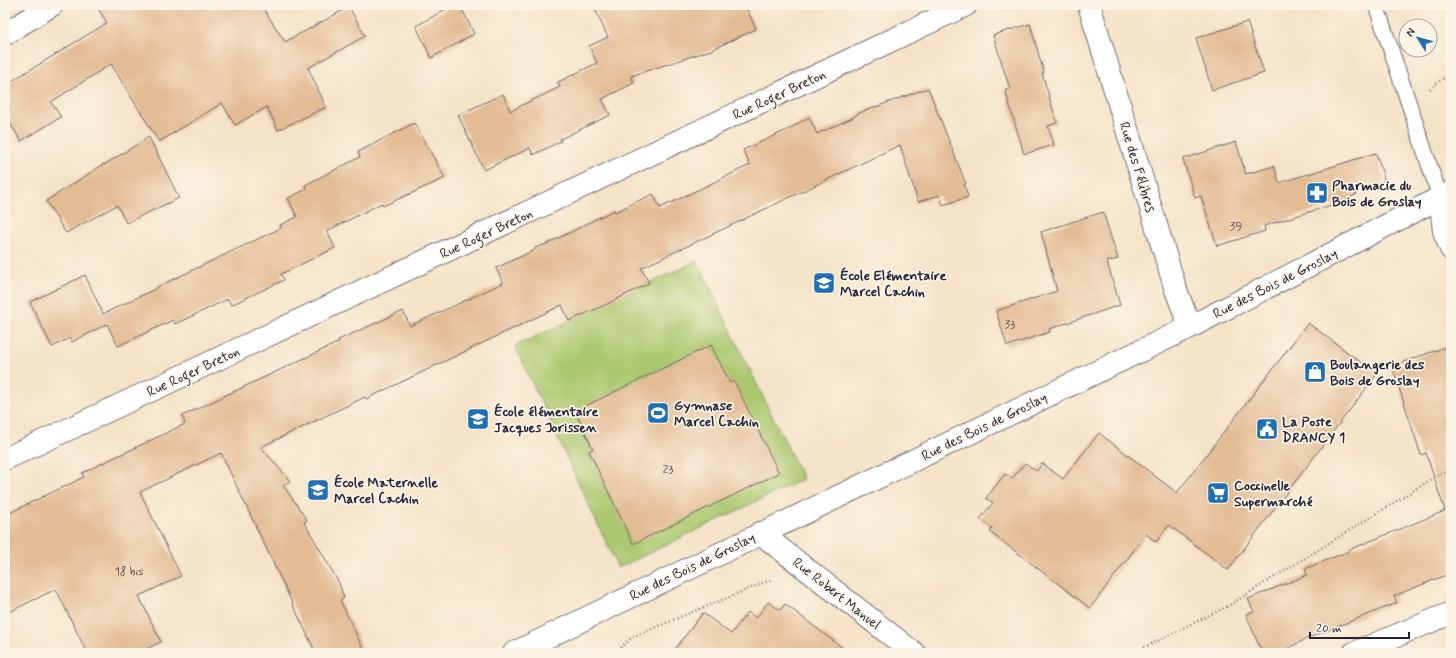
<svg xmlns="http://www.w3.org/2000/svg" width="1456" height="658" font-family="Mynerve,sans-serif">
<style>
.green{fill:#acc86e;stroke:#677554}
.building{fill:#e3bc94}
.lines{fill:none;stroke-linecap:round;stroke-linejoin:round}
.service-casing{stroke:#6c666c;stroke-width:17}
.minor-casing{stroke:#6c666c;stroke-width:24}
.tertiary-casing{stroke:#6c666c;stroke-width:24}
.path{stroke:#6c666c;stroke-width:2.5;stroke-dasharray:1 3;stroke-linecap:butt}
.service{stroke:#fff;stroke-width:15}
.minor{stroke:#fff;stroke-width:22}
.tertiary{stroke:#fff;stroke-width:22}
.labels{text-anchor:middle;stroke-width:3.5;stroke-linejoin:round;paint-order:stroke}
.number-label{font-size:12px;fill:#524851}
.street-label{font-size:14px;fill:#22223b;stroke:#fcf5e5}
.poi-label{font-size:14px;font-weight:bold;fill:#22223b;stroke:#fcf5e5;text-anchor:start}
</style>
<rect width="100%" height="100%" fill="#fcf5e5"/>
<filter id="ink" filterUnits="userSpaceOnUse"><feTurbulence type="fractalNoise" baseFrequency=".025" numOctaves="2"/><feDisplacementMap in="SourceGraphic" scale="8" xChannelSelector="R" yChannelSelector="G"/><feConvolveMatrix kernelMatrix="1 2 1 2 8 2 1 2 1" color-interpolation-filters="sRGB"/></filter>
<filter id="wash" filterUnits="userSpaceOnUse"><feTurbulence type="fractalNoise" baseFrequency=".012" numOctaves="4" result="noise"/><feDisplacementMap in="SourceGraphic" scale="16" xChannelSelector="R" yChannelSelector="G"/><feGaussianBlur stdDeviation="0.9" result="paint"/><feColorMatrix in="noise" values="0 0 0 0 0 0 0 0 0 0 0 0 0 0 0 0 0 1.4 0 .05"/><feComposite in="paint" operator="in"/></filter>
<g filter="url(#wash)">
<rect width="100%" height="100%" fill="#f5e3c8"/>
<path class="green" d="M697 261 803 479 618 568 515 346Z"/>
<g id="blocks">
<g class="building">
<path d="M96 5H261L285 42 349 7 365 36 308 68 326 107 278 130 267 107 235 125 222 103 159 142 111 64 51 102 61 117 21 141 5 115V85L107 23Z"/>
<path d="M453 5H460L474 34 431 58 416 26Z"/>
<path d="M593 5H745L756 29 711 50 631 76 634 83 602 99 610 115 560 139 561 141 533 155 530 148 484 170 458 115 503 94 510 111 560 87 558 82 597 63 589 46 608 37Z"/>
<path d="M1247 22 1264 73 1212 90 1196 38Z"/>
<path d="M1030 24 1044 73H1042L1057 123 1048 126 1054 145 1024 154 1005 90 1010 89 993 35Z"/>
<path d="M928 88 966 184 964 185 968 197 943 205 939 195 918 202 900 145 641 268 649 283 607 304 569 321 562 305 366 399 365 397 261 447 290 481 283 485 307 520 304 522 339 583 344 598 340 600 365 653H316L221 453 140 492 181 576 139 596 161 642 137 653H87L56 589 5 614V515L84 477 82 473 185 424 182 416 339 342 338 340 403 311 410 326 503 283 496 268 535 250V248L549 243 614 210 615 212 653 194 660 208 750 165 743 150 789 129 809 117 817 134 852 118 859 113Z"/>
<path d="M414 123 445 178 383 206 382 203 327 231 335 248 281 274 284 280 231 305 228 299 175 324 173 320 118 346 107 324 72 342 70 338 52 347 30 302 85 275 103 314 157 288V287L281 228 280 225 297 217 288 198 307 189 305 185 360 157 358 152Z"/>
<path d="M149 137 179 198 126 223 117 205 66 233 46 201 104 164V165Z"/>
<path d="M1236 142 1246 174 1274 166 1279 183 1376 153 1385 181 1356 190 1357 194 1341 202 1264 226 1265 231 1217 246 1201 196 1195 198 1183 159Z"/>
<path d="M1103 212 1118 259 1107 262 1120 305 1049 329 1050 332 1007 346 996 311 1057 291 1041 232Z"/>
<path d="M1308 323 1377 374 1228 570 1169 525 1156 542 1146 534 1090 608 990 532 992 528 980 519 993 503 986 498 1005 474 1012 479 1025 463 1037 471 1042 463 1063 479 1099 433 1177 493Z"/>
<path d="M711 345 730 383 734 381 779 473 633 544 589 451 593 449 575 411Z"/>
<path d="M1451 345V573L1394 596 1397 603 1308 638 1279 653H1262L1246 614 1254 612 1248 599 1307 575 1305 569 1349 551 1348 550 1445 511 1426 453 1421 455 1392 366Z"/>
<path d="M768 602 780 610 785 604 849 653H672L703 613 731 634 748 612 756 618Z"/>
</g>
</g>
</g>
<g filter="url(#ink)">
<use href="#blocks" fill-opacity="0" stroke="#6c666c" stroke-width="1"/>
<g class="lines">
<g class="service-casing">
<path id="service" d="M1376 5 1440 197"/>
</g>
<g class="minor-casing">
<g id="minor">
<path d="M1089 5 1175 287 1190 327"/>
<path d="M5 34 52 5"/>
<path d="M1440 197 1444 231 1451 249"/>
<path d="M5 459 167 383 966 5"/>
<path d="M760 533 914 653"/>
<path d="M1354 653 1451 613"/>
</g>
</g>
<g class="tertiary-casing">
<path id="tertiary" d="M514 653 1190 327 1451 192"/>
</g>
<g class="path">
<path d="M1430 89 1451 72"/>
<path d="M615 653 632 637 773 579"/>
<path d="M1133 653 1228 606 1440 474 1451 470"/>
</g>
<use href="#service" class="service"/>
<use href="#minor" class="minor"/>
<use href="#tertiary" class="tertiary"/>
</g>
</g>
<defs>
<g id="pharmacy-square" transform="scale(1.15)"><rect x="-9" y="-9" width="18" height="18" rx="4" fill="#1f6fb2" stroke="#fcf5e5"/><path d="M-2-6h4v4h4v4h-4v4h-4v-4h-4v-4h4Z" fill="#fff"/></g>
<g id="school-square" transform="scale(1.15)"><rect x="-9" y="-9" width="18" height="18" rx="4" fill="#1f6fb2" stroke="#fcf5e5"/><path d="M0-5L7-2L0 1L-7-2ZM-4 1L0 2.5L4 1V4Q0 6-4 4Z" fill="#fff"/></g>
<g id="shop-square" transform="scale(1.15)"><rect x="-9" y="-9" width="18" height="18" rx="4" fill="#1f6fb2" stroke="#fcf5e5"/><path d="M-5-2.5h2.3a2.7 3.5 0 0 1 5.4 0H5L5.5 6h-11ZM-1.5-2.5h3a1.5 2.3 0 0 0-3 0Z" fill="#fff"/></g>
<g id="stadium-square" transform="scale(1.15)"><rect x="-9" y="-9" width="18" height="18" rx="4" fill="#1f6fb2" stroke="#fcf5e5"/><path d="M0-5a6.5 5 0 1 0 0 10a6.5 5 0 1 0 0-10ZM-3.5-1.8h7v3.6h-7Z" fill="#fff"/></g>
<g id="civic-square" transform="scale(1.15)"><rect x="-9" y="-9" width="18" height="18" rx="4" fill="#1f6fb2" stroke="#fcf5e5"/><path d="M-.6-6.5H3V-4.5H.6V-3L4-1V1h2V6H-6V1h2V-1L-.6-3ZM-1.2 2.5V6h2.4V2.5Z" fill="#fff"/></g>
<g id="supermarket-square" transform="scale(1.15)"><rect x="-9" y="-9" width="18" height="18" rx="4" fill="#1f6fb2" stroke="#fcf5e5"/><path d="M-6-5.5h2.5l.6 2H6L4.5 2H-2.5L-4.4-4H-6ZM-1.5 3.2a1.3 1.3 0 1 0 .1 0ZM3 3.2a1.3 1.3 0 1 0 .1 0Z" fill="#fff"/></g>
</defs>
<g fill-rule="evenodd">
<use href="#pharmacy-square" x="1317" y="193"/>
<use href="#school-square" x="824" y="283"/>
<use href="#shop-square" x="1315" y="372"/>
<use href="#stadium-square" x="658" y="413"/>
<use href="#school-square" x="478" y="419"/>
<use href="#civic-square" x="1267" y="429"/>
<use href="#school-square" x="318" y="490"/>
<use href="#supermarket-square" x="1218" y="493"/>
</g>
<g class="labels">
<g class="number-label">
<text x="1236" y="230">39</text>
<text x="1010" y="328">33</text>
<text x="668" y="473">23</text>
<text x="129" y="575">18 bis</text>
</g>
<g class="street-label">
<text transform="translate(779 94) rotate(-25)" y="5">Rue Roger Breton</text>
<text transform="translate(1138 167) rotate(73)" y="5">Rue des Félibres</text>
<text transform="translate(486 233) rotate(-25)" y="5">Rue Roger Breton</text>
<text transform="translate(1275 283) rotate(-27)" y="5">Rue des Bois de Groslay</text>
<text transform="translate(193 371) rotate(-25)" y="5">Rue Roger Breton</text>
<text transform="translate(984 426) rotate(-26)" y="5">Rue des Bois de Groslay</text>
<text transform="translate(692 566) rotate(-26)" y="5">Rue des Bois de Groslay</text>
<text transform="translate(837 593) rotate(38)" y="5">Rue Robert Manuel</text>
</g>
<g class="poi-label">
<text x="1332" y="190">Pharmacie du<tspan x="1332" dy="16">Bois de Groslay</tspan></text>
<text x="840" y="280">École Elémentaire<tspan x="840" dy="16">Marcel Cachin</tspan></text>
<text x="1330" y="369">Boulangerie des<tspan x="1330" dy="16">Bois de Groslay</tspan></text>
<text x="674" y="410">Gymnase<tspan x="674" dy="16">Marcel Cachin</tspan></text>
<text x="494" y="416">École élémentaire<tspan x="494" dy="16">Jacques Jorissen</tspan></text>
<text x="1282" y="426">La Poste<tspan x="1282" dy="16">DRANCY 1</tspan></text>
<text x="334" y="487">École Maternelle<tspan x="334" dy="16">Marcel Cachin</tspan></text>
<text x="1234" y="490">Coccinelle<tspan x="1234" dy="16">Supermarché</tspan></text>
</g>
</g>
<rect width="1456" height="658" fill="none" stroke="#fcf5e5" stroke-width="20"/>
<g transform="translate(1418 38) rotate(307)"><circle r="19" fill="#fcf5e5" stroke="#a5a1a1"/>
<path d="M0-3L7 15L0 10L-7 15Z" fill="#1f6fb2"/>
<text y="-6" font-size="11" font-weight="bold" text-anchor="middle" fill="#22223b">N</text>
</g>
<path d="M1310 632v6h99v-6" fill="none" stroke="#22223b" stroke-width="2"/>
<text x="1316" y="632" font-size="12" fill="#22223b" stroke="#fcf5e5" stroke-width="3" paint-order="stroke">20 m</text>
</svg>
